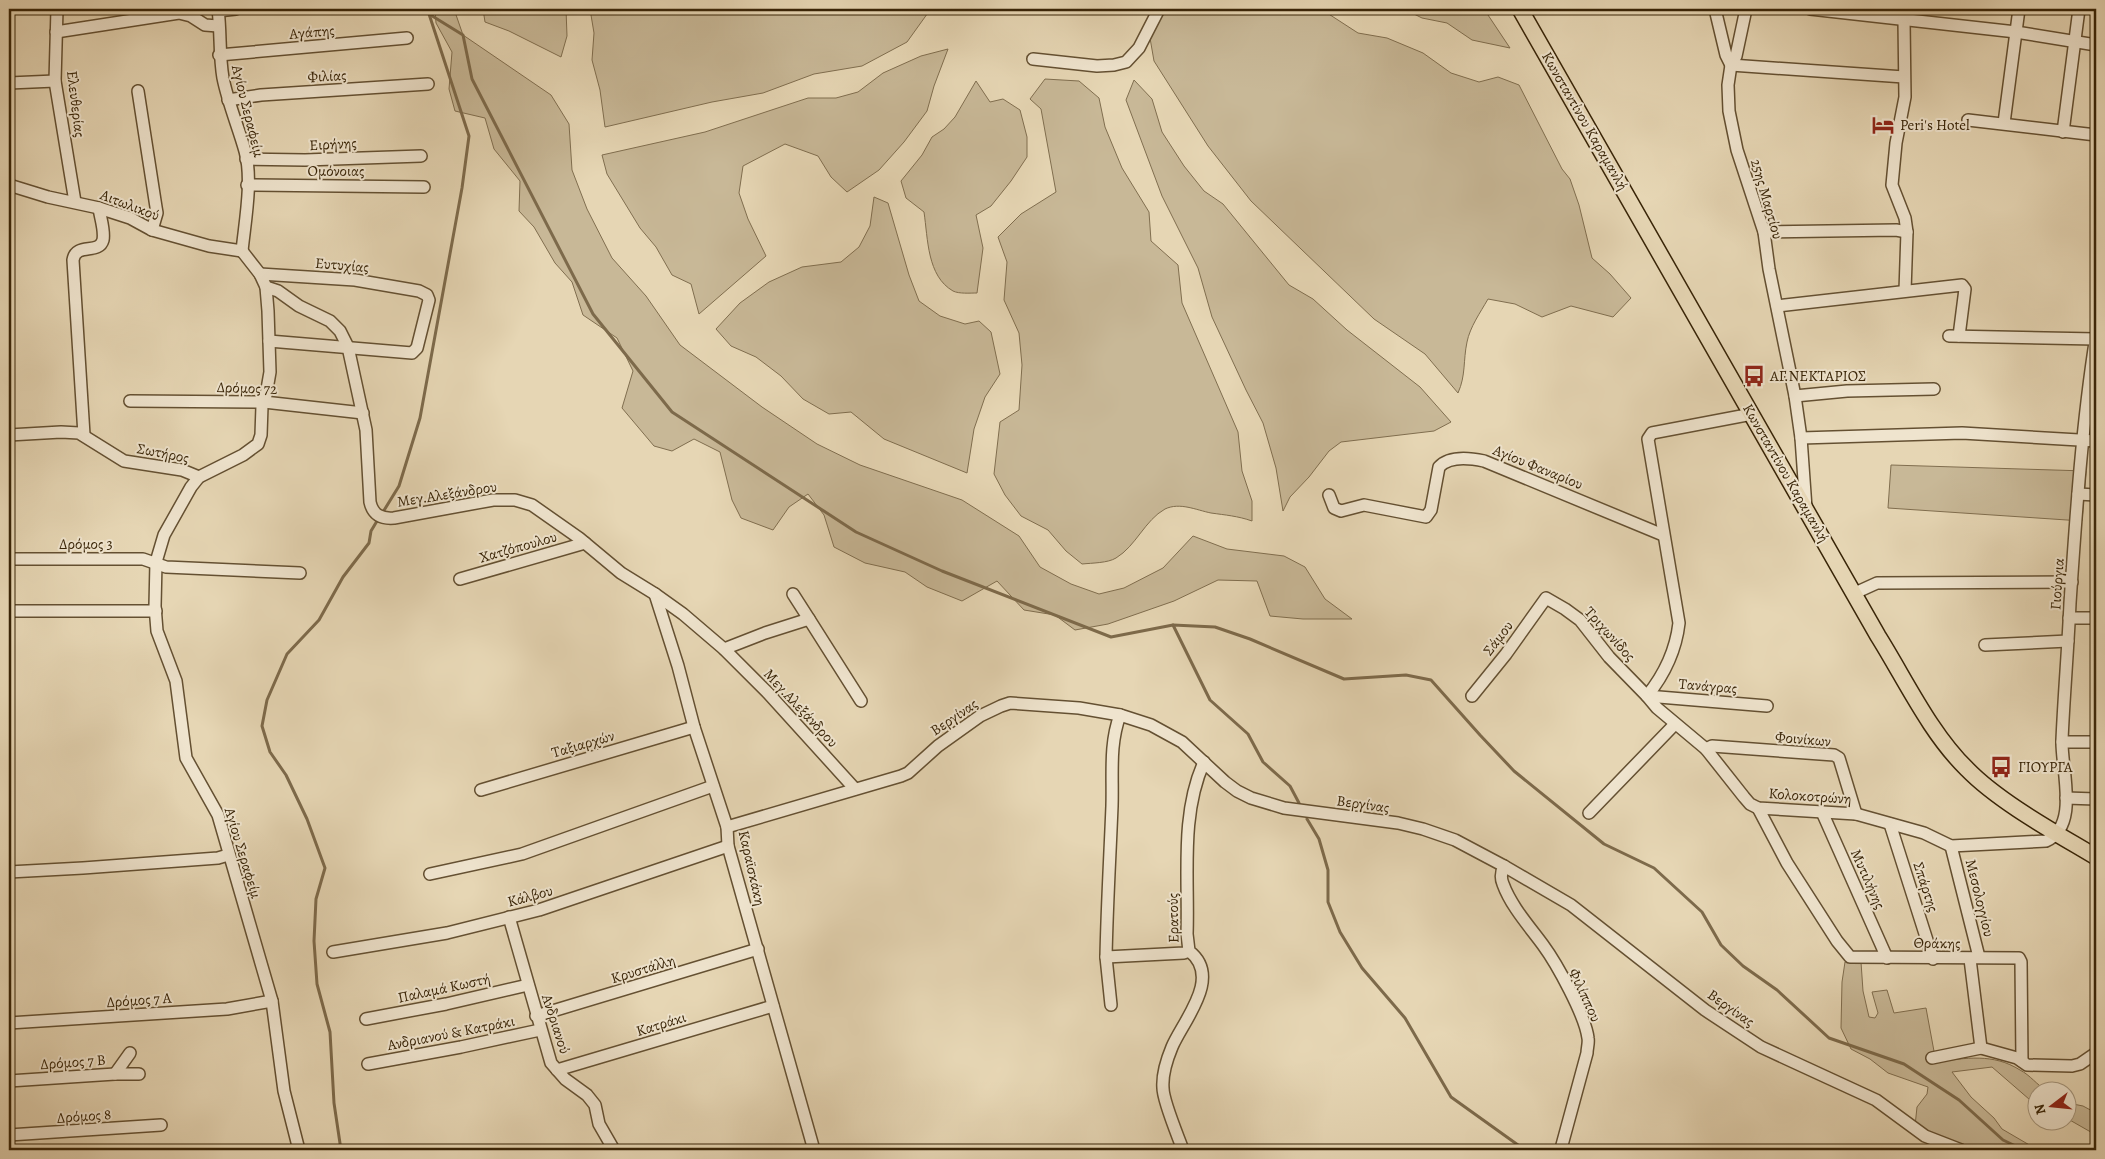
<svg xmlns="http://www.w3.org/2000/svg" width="2105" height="1159" font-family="Alegreya,serif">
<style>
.green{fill:#c8b897;stroke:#806e4f}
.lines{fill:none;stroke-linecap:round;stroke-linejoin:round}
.stream{stroke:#7d6a4b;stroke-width:3}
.minor-casing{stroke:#645032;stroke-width:14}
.major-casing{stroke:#382407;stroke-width:18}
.minor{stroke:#efe4ce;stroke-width:11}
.major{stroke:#e6d6b4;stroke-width:15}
.labels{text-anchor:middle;stroke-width:4;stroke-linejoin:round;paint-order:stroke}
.street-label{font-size:15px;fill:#382407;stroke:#efe4ce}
.poi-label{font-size:15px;fill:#382407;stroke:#efe4ce;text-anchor:start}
</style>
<rect width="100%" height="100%" fill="#e6d6b4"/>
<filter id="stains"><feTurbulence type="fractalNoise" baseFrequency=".004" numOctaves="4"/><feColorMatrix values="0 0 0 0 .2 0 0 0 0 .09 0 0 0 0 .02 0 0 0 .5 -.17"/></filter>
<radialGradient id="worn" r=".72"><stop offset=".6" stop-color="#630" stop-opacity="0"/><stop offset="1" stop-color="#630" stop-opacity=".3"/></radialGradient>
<g class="green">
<path d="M435 9H454L463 35 551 95 569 124 572 170 587 209 612 258 646 296 680 345 762 407 817 444 860 465 962 500 1019 536 1040 567 1071 584 1099 594 1124 588 1163 568 1193 536 1227 549 1284 556 1305 567 1325 599 1352 619H1303L1270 616 1257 581 1218 580 1174 601 1108 624 1075 630 1055 615 1024 610 997 581 962 601 927 587 905 572 865 563 834 547 824 515 808 494 789 507 773 530 741 518 732 500 720 452 694 439 672 451 654 446 622 408 633 371 617 338 583 315 572 282 555 263 534 227 519 211 520 181 494 149 485 118 455 111 449 89 452 52 436 23Z"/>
<path d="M483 9H566L567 36 561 57 509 31 485 22Z"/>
<path d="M590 9H930V10L907 42 862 66 814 74 763 93 712 102 605 127 600 90 592 60 594 33Z"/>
<path d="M1165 9H1274L1280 15 1287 9H1321L1358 33 1387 38 1423 53 1451 73 1479 82 1498 77 1519 85 1562 169 1570 179 1579 205 1592 258 1610 274 1631 298 1613 317 1571 306 1542 317 1515 304 1488 299C1480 313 1470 327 1467 342 1463 361 1466 375 1458 393L1425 354 1374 319 1251 201 1208 146 1154 61 1150 38Z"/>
<path d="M1404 9H1484L1510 48 1472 40 1447 23 1422 18Z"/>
<path d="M948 49 934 86 927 111 904 142 879 170 847 192 831 177 818 156 785 144 743 166 739 193 748 219 766 256 699 314 691 284 672 275 656 247 640 228 607 174 602 155 705 132 808 98H836L858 92 883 73 921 56Z"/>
<path d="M1045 79 1079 81 1099 98 1105 127 1122 168 1149 212 1151 241 1178 265 1182 303 1238 432 1242 471 1252 501V521C1238 516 1225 515 1211 513 1196 510 1180 502 1165 509 1145 520 1136 546 1116 558 1108 563 1092 563 1082 564L1066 551 1048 530 1021 516 1005 495 994 474 1000 422 1019 410 1022 365 1019 333 1004 300 1007 262 998 237 1021 214 1056 192 1041 109 1030 99Z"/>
<path d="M1134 80 1152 99 1162 132 1184 166 1204 191 1223 204 1289 285 1313 299 1347 330 1420 387 1451 422 1434 431 1341 442 1329 451 1309 477 1290 497 1283 511 1276 468 1263 423 1246 390 1212 317 1198 268 1162 196 1126 100Z"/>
<path d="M976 81 990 102 1003 99 1020 110 1027 137V157L1011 181 991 206 976 215 983 248 977 293C970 293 959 294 953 291 927 276 928 239 924 212L906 198 901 181 922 155 932 137 944 129 955 117Z"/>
<path d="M874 197 888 203 909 275 919 301 940 316 965 324 979 321 991 332 1000 374 985 397 974 429 967 473 884 439 851 412 829 414 803 399 781 376 756 357 731 346 716 329 740 303 769 282 802 267 841 262 859 247 870 226Z"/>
<path d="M1891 465 2086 471 2082 521 1888 508Z"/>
<path d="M1845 962H1861L1863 991 1869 1017 1875 1018 1878 1013 1872 992 1887 990 1894 1013 1926 1008 1936 1062C1966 1058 1993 1053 2020 1070 2030 1075 2037 1085 2047 1091L2038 1092 2037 1106 1992 1067 1952 1072 1971 1097 1994 1118 2002 1129 2038 1150H1965L1915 1126 1917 1107 1927 1094 1928 1087 1888 1073 1870 1059 1851 1049 1841 1028 1842 982Z"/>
<path d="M2068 1103 2083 1106 2096 1113V1135L2068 1119Z"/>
</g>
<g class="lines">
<g class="stream">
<path d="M429 14 463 35 472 79 593 314 672 412 856 532 942 571 1111 637 1173 625 1215 627 1250 639 1344 679 1406 675 1431 680 1480 735 1514 771 1604 844 1654 868 1702 912 1721 945 1743 966 1777 990 1829 1038 1904 1064 1959 1100 2003 1140 2024 1150"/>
<path d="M383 512 399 486 420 418 462 188 469 136 429 14V9"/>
<path d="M1173 625 1210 700 1248 734 1263 762 1290 786 1299 803"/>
<path d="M1307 819 1319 839 1328 870V902L1340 932 1362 968 1405 1018 1451 1097 1525 1150"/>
<path d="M341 1150 334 1103 330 1032 317 984 314 941 316 899 325 868 307 819 286 775 270 752 262 726 267 700 287 654 319 620 343 577 369 543 371 531 377 521"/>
</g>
<g class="minor-casing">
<g id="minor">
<path d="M57 9 55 81 75 202"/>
<path d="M218 9C221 32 219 55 223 78 228 103 238 126 245 151 253 180 245 221 242 251"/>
<path d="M1715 9 1726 55 1731 65 1904 77"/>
<path d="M1746 9 1736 56 1731 65 1728 85 1729 111 1737 150 1764 232 1769 269 1795 396 1801 438 1806 508"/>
<path d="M1810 9 2016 32 2096 45"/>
<path d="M218 11 236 9"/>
<path d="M1904 21 1905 97 1896 143 1892 185 1905 218 1907 232 1905 291"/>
<path d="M56 32 179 13 191 16 205 25 218 26"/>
<path d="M219 55 407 38"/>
<path d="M1033 59 1097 66 1114 65 1126 62 1139 48 1159 9"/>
<path d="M9 83 55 81"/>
<path d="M138 91 156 207 157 213 152 230"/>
<path d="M228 100 261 95 428 84"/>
<path d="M1968 120 2096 135"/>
<path d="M2004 123 2019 9"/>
<path d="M2063 132 2079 9"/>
<path d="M246 159 305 160 421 156"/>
<path d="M9 185 48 197 99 208 130 218 152 230 209 246 242 251"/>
<path d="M247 185 424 187"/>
<path d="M1764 232 1896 230 1907 232"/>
<path d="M242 251 260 274 266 287 278 291 299 306 330 321 340 331 348 347 366 430 370 502C373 515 381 519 394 518L493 500H515L532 505 579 538 621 573 655 594 683 614 724 649 768 693 855 789"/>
<path d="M260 274 355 280 419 291 427 295 429 300 417 348 412 353 269 341"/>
<path d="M266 287 268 311 270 372 266 395 262 406 261 435 258 444 243 455 199 477 191 487 164 535 156 562 155 606 157 631 176 681 186 758 218 815 272 1001 284 1091 299 1150"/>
<path d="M1777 306 1962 285 1965 289 1959 336"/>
<path d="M1949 336 2096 339"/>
<path d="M1795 396 1847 391 1934 389"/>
<path d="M130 401 264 402 363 413"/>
<path d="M1752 414 1652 433 1648 439 1679 623C1676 649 1664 675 1647 696L1657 708 1706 749 1744 797 1750 804 1758 808 1856 814 1924 833 1951 846 2046 841C2080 826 2061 769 2062 740 2064 694 2068 649 2070 603 2076 514 2082 424 2096 336"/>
<path d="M9 435 61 432 79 433 124 461 182 470 199 477"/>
<path d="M84 435 73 260C76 242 99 255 103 240 105 230 100 217 99 208"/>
<path d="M1801 438 1962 433 2096 441"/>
<path d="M2078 494 2096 495"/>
<path d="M1329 495 1334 508 1341 511 1364 505 1426 517 1431 510 1439 467C1449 456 1470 458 1484 461L1663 535"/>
<path d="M9 559H143L166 567 300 573"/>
<path d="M460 579 585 543"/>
<path d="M1855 593 1877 583 2072 582"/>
<path d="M655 594 678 666 694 727 727 827 728 846 814 1150"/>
<path d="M793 594 809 619"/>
<path d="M9 611H156"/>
<path d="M2069 618H2096"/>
<path d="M1985 645 2068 641"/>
<path d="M724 649 765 633 809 619 861 701"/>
<path d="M1472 696 1506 654 1546 598 1565 609 1580 620 1609 657 1647 696 1767 706"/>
<path d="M1120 715C1109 745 1113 774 1112 806 1110 856 1107 906 1106 957L1184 953 1189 951"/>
<path d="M2062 742H2096"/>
<path d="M1706 749 1712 746 1834 755 1839 758 1856 814"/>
<path d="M481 790 694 727"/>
<path d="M2066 798 2096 799"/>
<path d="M1758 808 1787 863 1837 941 1850 957 2019 958 2021 962 2022 1061"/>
<path d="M1822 812 1887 958"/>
<path d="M1589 813 1675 724"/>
<path d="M1890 824 1933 959"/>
<path d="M727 827 901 776 908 773 938 746 980 716 1001 706 1010 703 1079 708 1120 715 1151 725 1182 742 1225 782 1237 791 1251 798 1284 808 1398 823 1423 829 1455 840 1504 866 1571 905 1705 1010 1761 1047 1876 1100 1925 1136 1961 1150"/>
<path d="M1951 846 1979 957"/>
<path d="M1504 866C1501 872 1500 877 1503 884 1511 906 1529 926 1543 945 1557 964 1585 1015 1588 1038 1589 1043 1587 1048 1587 1053L1562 1145 1563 1150"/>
<path d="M9 872 83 868 218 858 228 855"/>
<path d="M430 874 522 854 713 786"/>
<path d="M509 917 551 1063 565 1079 587 1095 595 1105 599 1124 614 1150"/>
<path d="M333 952 447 933 539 910 728 846"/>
<path d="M1106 957 1111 1005"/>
<path d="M1970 959 1981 1048"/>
<path d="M536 1016 758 949"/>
<path d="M366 1019 446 1004 528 985"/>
<path d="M9 1023 227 1009 272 1001"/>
<path d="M1932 1058 1981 1048 2017 1058 2027 1065 2072 1066 2080 1064 2096 1053"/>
<path d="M368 1064 461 1047 540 1030"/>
<path d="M557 1070 773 1006"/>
<path d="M115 1074 130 1053"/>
<path d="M9 1081 115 1074H139"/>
<path d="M9 1135 161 1125"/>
<path d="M1183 1150C1178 1136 1163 1101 1163 1088 1162 1075 1167 1059 1172 1047 1183 1021 1223 977 1189 951L1187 934C1189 878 1180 815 1204 762"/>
</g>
</g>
<g class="major-casing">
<path id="major" d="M1520 9 1878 636C1905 679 1930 733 1967 769 1999 802 2056 833 2096 857"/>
</g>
<use href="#minor" class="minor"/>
<use href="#major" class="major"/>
</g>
<defs>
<g id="hotel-bare" transform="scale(1.725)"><path d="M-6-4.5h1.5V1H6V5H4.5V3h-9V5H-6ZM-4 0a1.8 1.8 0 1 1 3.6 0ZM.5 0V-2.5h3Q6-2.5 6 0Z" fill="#8f2418" stroke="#efe4ce" stroke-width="2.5" paint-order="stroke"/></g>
<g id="bus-bare" transform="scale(1.725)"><path d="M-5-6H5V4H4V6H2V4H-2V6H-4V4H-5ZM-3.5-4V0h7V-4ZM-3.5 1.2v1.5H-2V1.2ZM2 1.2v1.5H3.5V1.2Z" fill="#8f2418" stroke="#efe4ce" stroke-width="2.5" paint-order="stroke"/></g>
</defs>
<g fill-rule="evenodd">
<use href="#hotel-bare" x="1883" y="125"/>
<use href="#bus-bare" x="1754" y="376"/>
<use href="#bus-bare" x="2001" y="767"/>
</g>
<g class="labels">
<g class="street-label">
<text transform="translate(312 32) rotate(-5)" y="5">Αγάπης</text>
<text transform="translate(327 76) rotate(-3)" y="5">Φιλίας</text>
<text transform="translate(76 104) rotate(83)" y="5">Ελευθερίας</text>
<text transform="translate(248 111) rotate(76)" y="5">Αγίου Σεραφείμ</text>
<text transform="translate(1585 121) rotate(60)" y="5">Κωνσταντίνου Καραμανλή</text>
<text transform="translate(333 144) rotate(-3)" y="5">Ειρήνης</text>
<text x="336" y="176">Ομόνοιας</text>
<text transform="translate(1767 199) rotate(74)" y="5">25ης Μαρτίου</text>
<text transform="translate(130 205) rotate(21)" y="5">Αιτωλικού</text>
<text transform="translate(342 265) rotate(5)" y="5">Ευτυχίας</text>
<text transform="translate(247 388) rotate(2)" y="5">Δρόμος 72</text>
<text transform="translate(163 453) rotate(11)" y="5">Σωτήρος</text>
<text transform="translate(1538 467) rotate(22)" y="5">Αγίου Φαναρίου</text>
<text transform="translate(1786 473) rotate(60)" y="5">Κωνσταντίνου Καραμανλή</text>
<text transform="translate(447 494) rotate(-9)" y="5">Μεγ.Αλεξάνδρου</text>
<text x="86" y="549">Δρόμος 3</text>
<text transform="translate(518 547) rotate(-16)" y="5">Χατζόπουλου</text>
<text transform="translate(2057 584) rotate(-86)" y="5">Γιούργια</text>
<text transform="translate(1610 634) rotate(48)" y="5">Τριχωνίδος</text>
<text transform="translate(1498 638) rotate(-53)" y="5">Σάμου</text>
<text transform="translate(1708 686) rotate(5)" y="5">Τανάγρας</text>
<text transform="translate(801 708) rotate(47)" y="5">Μεγ.Αλεξάνδρου</text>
<text transform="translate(954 717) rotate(-34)" y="5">Βεργίνας</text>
<text transform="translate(1803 739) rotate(5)" y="5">Φοινίκων</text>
<text transform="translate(583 744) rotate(-16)" y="5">Ταξιαρχών</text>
<text transform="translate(1810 796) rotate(4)" y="5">Κολοκοτρώνη</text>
<text transform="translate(1363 804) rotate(8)" y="5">Βεργίνας</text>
<text transform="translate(243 853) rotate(73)" y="5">Αγίου Σεραφείμ</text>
<text transform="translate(752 868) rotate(77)" y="5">Καραϊσκάκη</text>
<text transform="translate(1868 879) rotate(66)" y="5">Μυτιλήνης</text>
<text transform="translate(1926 887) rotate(72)" y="5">Σπάρτης</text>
<text transform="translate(530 896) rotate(-15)" y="5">Κάλβου</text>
<text transform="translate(1980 898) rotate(76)" y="5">Μεσολογγίου</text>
<text transform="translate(1173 918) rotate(-91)" y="5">Ερατούς</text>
<text transform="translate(1937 943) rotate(1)" y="5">Θράκης</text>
<text transform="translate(643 969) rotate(-17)" y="5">Κρυστάλλη</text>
<text transform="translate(444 988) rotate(-12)" y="5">Παλαμά Κωστή</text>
<text transform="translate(1585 995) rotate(65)" y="5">Φιλίππου</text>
<text transform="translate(139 1000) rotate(-4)" y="5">Δρόμος 7 Α</text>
<text transform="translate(1731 1008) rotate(35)" y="5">Βεργίνας</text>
<text transform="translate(556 1024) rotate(72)" y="5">Ανδριανού</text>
<text transform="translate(661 1024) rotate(-17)" y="5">Κατράκι</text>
<text transform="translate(451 1033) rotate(-11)" y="5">Ανδριανού &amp; Κατράκι</text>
<text transform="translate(73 1062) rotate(-4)" y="5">Δρόμος 7 Β</text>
<text transform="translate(84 1116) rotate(-4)" y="5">Δρόμος 8</text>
</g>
<g class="poi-label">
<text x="1900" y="130">Peri's Hotel</text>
<text x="1770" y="381">ΑΓ.ΝΕΚΤΑΡΙΟΣ</text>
<text x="2018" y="772">ΓΙΟΥΡΓΑ</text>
</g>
</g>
<rect width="2105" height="1159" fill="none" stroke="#e6d6b4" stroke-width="30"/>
<rect x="10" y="10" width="2085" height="1139" fill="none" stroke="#382407" stroke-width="2.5"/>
<rect x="15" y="15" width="2075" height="1129" fill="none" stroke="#382407"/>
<g transform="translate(2052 1106) rotate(254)"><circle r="24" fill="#efe4ce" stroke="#a6977e"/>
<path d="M0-4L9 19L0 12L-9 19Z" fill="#8f2418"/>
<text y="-8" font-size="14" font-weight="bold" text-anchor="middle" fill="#382407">N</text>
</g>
<rect width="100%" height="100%" filter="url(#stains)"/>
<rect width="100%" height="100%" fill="url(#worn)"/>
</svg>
